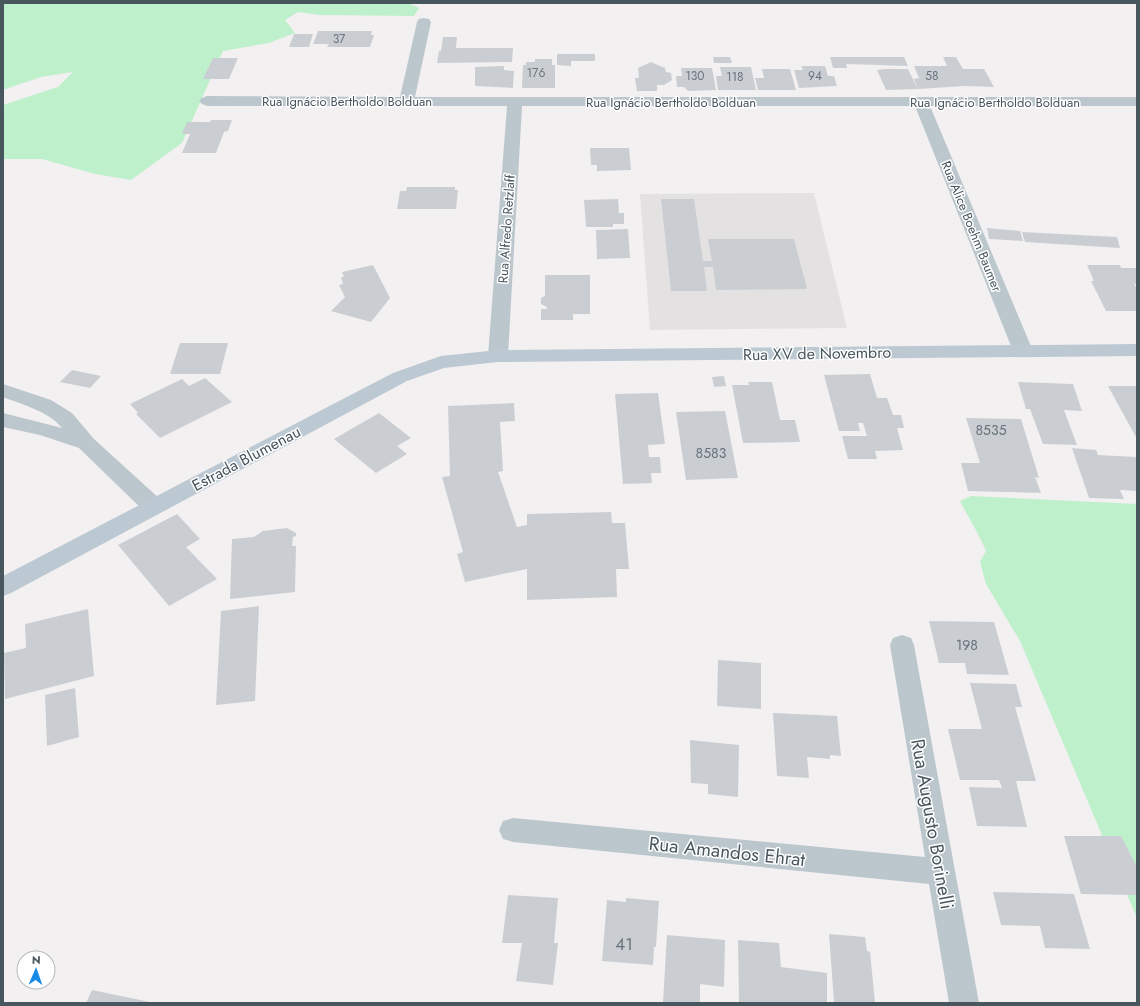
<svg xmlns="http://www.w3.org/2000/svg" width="1140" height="1006" font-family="Jost,sans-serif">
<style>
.education{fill:#e4e1e3}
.green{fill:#bff0cc}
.building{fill:#caced3}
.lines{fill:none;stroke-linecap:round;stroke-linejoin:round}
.street{fill:#bcc7cd;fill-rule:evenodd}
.secondary{fill:#bcc9d2;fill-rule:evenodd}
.labels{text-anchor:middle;stroke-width:3;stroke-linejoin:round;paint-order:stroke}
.far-number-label{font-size:12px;fill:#68747b}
.far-street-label{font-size:13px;fill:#48565e;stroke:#fff}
.number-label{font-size:14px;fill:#68747b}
.street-label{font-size:16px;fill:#48565e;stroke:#fff}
.near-number-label{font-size:17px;fill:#68747b}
.near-street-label{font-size:19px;fill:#48565e;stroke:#fff}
</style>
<rect width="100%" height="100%" fill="#f3f0f1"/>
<path class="education" d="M814 193 847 328 650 330 640 194Z"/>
<g class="green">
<path d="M3 3H408L419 8 414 16 320 15 298 12 285 20 295 33 269 43 223 51 182 143 131 180 95 174 42 159H3V105L58 87 73 72 41 77 3 90Z"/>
<path d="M971 496 1137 504V918L1020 641 986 584 980 562 986 551C978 532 969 519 960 501Z"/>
</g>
<g class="building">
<path d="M318 31H372L371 35H374L370 47H327L329 44H313Z"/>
<path d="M294 34H313L309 47H289Z"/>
<path d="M443 37H457L456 48H513L512 62 437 63 439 51H441Z"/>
<path d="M557 54H595V61H571V66L557 65Z"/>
<path d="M713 57H730L732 63H714Z"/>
<path d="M830 57H904L908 66 846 64 847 68H833Z"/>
<path d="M943 57H956L963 69H984L994 87 965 86 918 89 914 79 919 78 914 66H947Z"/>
<path d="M213 58H238L229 79H203Z"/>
<path d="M535 59H552V65H555V88H522L523 65H526V62H535Z"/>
<path d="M651 62 665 68 666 72 671 73 672 80 664 85H657V91H637L635 78H639L638 68Z"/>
<path d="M504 66V70L514 71 513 88 475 86V67Z"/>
<path d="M801 66H825L828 76H834L837 86 799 88 794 70H803Z"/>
<path d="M720 67H751L756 90H718L716 76H722Z"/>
<path d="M681 68H712L716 90 688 91 684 87H677L676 76H682Z"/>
<path d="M762 69H790L796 90H758L755 78H764Z"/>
<path d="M886 69H908L918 89 886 90 877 70Z"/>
<path d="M211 120H232L228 131 224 132 216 153H182L190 134H182L187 122H210Z"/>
<path d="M590 148H629L631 170 597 171V165H591Z"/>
<path d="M407 187H455V190H458L456 209H397L400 191H406Z"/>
<path d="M618 199 619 213H624V224H613V227H586L584 200Z"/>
<path d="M661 199H694L703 261H712L708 239H794L807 289 716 290 713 267H704L707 291H671Z"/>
<path d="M987 228 1020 231 1023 241 989 239Z"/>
<path d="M628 229 630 258 597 259 596 230Z"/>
<path d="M1022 232 1117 237 1120 248 1025 242Z"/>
<path d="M373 265 390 298 371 322 331 311 345 297 339 285 343 284 341 277H344L342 272Z"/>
<path d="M1087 265H1120L1121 268H1137V284H1134L1137 289V311H1106L1091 281H1094Z"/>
<path d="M545 275H590V314H573V320H541V309H547V307L541 304V298L545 296Z"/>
<path d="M180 343H228L220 374H170Z"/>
<path d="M72 370 101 376 90 388 60 382Z"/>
<path d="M870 374 877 398H887L893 415H901L904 428H897L903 450 875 451 877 459H848L842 436H867L863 423H858L860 431H839L824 375Z"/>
<path d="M724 376 726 386 714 387 712 377Z"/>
<path d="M205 378 232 402 160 438 136 414 138 413 130 404 182 379 189 386Z"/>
<path d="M748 382H772L780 420H795L800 442 743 443 732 385H749Z"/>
<path d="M1018 382 1073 384 1082 411 1064 410 1077 445 1043 444 1030 409H1026Z"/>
<path d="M1108 386H1137V439Z"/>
<path d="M658 393 665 444 648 445 649 457H660L661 473H651L652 483 623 484 615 394Z"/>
<path d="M514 403 515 421 500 422 503 471 498 472 517 527 527 525V514L611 512 612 523H625L629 569H616L617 597 527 600V569L465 582 457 554 463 552 442 477 450 476 448 406Z"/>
<path d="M725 411 738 478 686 480 676 412Z"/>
<path d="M379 413 411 438 397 446 407 454 376 473 334 439Z"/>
<path d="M966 418 1021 419 1039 478 1035 477 1041 493 968 491 961 463H980Z"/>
<path d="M1072 448 1096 450 1098 455 1137 457V491L1120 490 1124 499 1089 498Z"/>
<path d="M177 514 200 539 186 547 217 579 169 606 118 545Z"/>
<path d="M287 528 296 533V536L293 537 292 546H296L295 592 230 599 232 539 254 537 263 531Z"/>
<path d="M259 606 255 701 216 705 221 611Z"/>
<path d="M88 609 94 676 5 699 4 653 26 648 25 624Z"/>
<path d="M929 621 994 622 1009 675 967 674 965 663H939Z"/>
<path d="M718 660 761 663V709L717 706Z"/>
<path d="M970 683 1016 684 1022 707H1015L1036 781H1016L1027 827 977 826 969 787 1002 788 999 780H960L948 729H982Z"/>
<path d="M75 688 79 737 47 746 45 695Z"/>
<path d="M773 713 837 716 841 756 830 755V759L807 757 809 778 777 776Z"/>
<path d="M690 740 739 745 738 797 708 794V784L691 783Z"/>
<path d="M1064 836H1121L1137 867V895L1081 894Z"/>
<path d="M993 892 1074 894 1090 949 1045 948 1040 926 1001 925Z"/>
<path d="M508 895 558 898 554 943H558L553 985 516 981 522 943H502Z"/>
<path d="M626 898 659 901 656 947H654L653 965 602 961 607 900 626 902Z"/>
<path d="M829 934 865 937 867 951 870 952 875 1003 834 1002Z"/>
<path d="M667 935 725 940 724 987 700 984V1003L663 1002Z"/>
<path d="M738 940 779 943 781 967 827 973V1003H739Z"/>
<path d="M92 990 150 1002V1003H86Z"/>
</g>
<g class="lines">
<g class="street">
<path d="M424 18 429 19 431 22 415 97H1135L1137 98V106H930L1033 351 1030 355 1023 357 1016 355 1013 351 915 106H522L508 356 505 360 498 362 491 360 488 356 507 106H207L202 104 199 101 202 98 207 96 400 97 417 22 419 19Z"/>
<path d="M3 384 51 400 72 413 94 439 161 500 164 506 161 512 153 514 145 512 79 448 40 435 3 427V413L62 428C48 411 23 405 3 397Z"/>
<path d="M902 635 911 638 914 645 979 1003H949L929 884 513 842 503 839 499 830 503 821 513 818 925 857 890 645 893 638Z"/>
</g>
<path class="secondary" d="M1137 344V356L498 362 444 368 407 381 11 593 3 596V576L393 373 441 356 498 350Z"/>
</g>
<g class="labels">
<g class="far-number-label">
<text x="339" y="43">37</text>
<text x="536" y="77">176</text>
<text x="695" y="80">130</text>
<text x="815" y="80">94</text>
<text x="932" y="80">58</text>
<text x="735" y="81">118</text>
</g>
<g class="far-street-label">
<text x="347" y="106">Rua Ignácio Bertholdo Bolduan</text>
<text x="671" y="107">Rua Ignácio Bertholdo Bolduan</text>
<text x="995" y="107">Rua Ignácio Bertholdo Bolduan</text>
<text transform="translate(972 226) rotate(68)" y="5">Rua Alice Boehm Baumer</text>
<text transform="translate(506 229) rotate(-86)" y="5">Rua Alfredo Retzlaff</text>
</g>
<g class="number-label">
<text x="991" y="435">8535</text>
<text x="711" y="458">8583</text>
<text x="967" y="650">198</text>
</g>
<g class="street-label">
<text transform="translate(817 353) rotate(-1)" y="6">Rua XV de Novembro</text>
<text transform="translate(246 458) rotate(-28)" y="6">Estrada Blumenau</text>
</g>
<g class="near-number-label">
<text x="624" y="950">41</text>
</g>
<g class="near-street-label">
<text transform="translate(933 824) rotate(80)" y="7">Rua Augusto Borinelli</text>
<text transform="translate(727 851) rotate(6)" y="7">Rua Amandos Ehrat</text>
</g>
</g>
<rect width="1140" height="1006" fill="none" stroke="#48565e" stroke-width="8"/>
<g transform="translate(36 970) rotate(2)"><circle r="19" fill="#ffffff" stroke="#b6bbbf"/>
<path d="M0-3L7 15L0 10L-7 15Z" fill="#198ae4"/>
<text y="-6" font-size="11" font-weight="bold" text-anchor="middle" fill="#48565e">N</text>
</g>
</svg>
